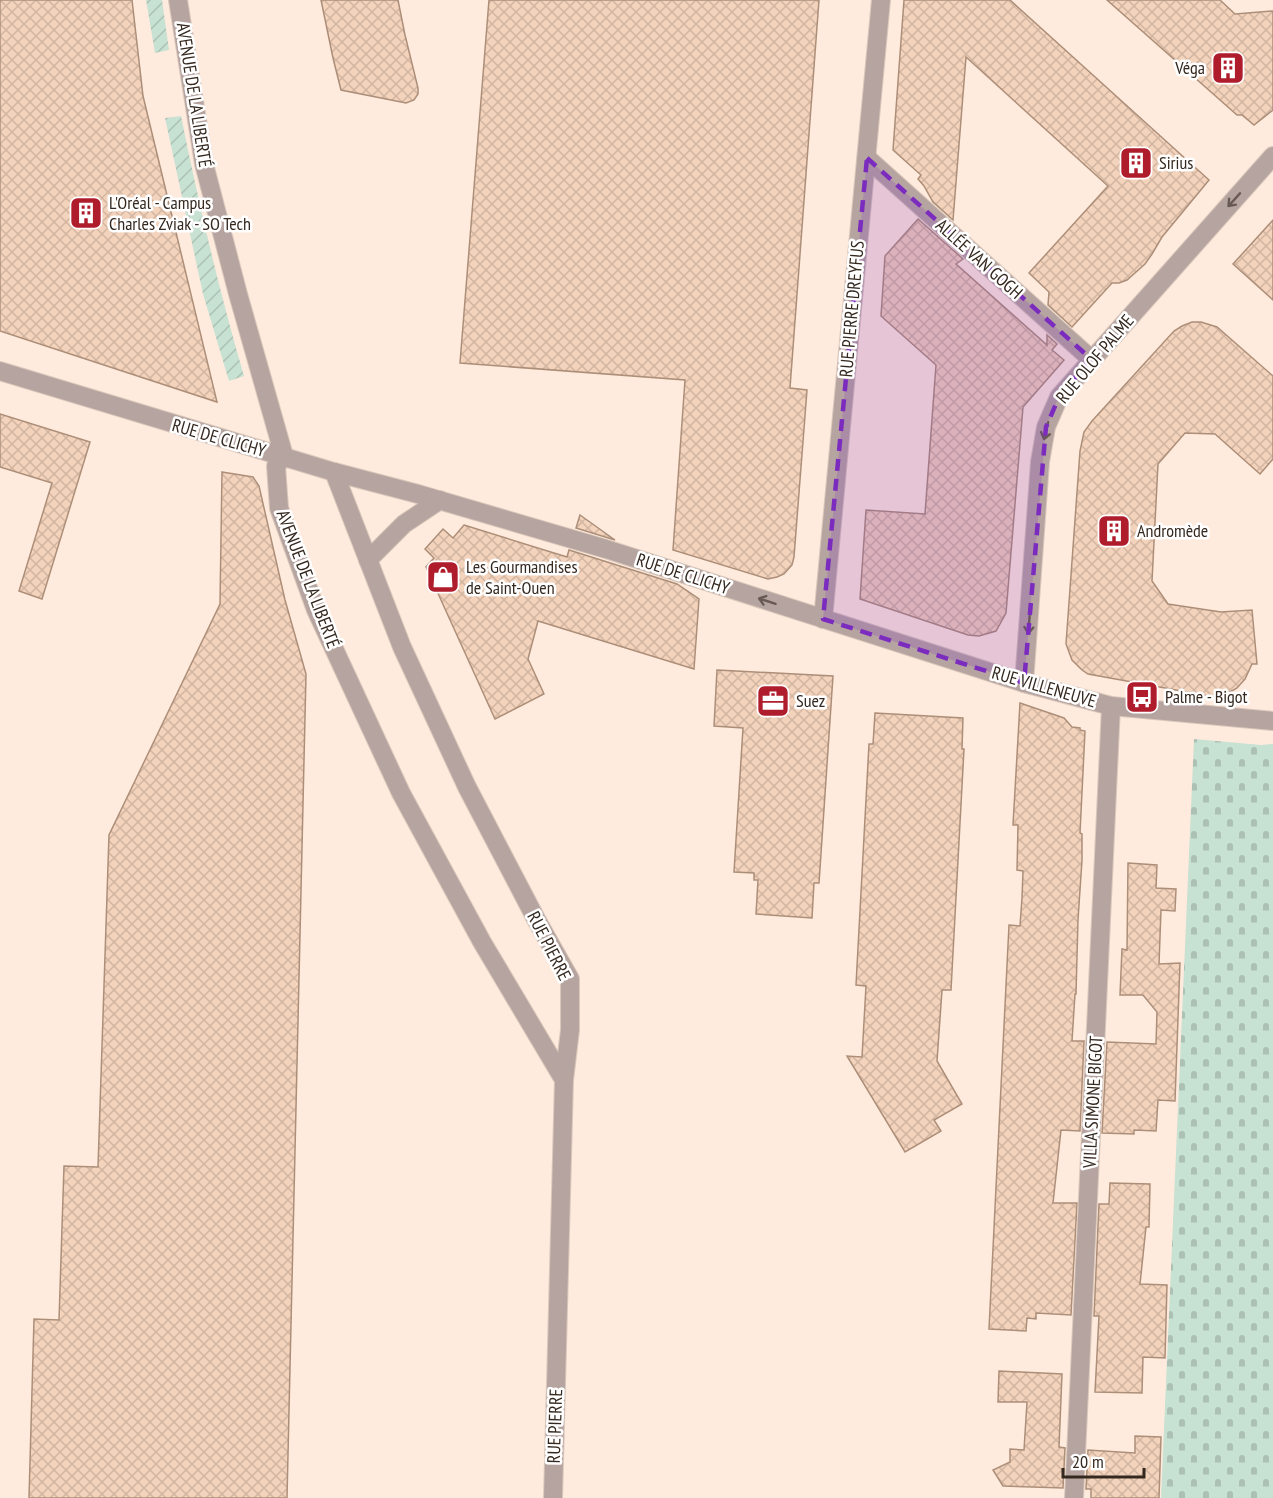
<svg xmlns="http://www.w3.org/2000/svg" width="1273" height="1498" font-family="'PT Sans Narrow',sans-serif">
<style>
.cemetery{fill:url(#cemetery-stones)}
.garden{fill:url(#garden-furrows)}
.building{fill:url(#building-cross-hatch);stroke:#ad8f79;stroke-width:1.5}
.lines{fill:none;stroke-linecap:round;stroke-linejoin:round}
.minor-casing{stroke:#dac8bb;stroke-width:20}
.minor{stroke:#b6a4a1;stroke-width:18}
.oneway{stroke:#685a53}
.marked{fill:#7b2cbf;fill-opacity:0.2;stroke:#7b2cbf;stroke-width:4.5;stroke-dasharray:12 8;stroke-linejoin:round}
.labels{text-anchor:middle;stroke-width:5;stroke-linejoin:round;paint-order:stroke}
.poi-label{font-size:18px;fill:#34281f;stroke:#fff;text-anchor:start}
.street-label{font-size:18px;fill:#34281f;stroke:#fff}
</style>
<defs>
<pattern id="cemetery-stones" width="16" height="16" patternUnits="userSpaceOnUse" patternTransform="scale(1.5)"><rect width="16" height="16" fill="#c7e1d2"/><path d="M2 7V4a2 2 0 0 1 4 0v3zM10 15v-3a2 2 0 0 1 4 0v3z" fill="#acc1b4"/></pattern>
<pattern id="garden-furrows" width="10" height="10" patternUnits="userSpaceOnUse" patternTransform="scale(1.5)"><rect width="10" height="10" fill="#c7e1d2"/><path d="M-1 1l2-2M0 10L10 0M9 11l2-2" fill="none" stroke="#acc1b4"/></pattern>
<pattern id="building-cross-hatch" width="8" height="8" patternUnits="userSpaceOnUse" patternTransform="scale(1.5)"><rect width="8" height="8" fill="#f3d3bc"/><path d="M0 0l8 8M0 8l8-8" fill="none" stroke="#d1b5a1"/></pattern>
</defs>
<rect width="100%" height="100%" fill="#ffebdd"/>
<path class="cemetery" d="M1194 739 1261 745 1273 744V1498H1161Z"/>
<g class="garden">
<path d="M146 0H162L169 50 155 53Z"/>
<path d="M181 116C199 205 219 290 244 376L229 381 203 294 165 118Z"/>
</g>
<g class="building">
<path d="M0 0H132L143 96 217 402 0 331Z"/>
<path d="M321 0H398L405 35 418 88V94L414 100 406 103 341 90 333 58Z"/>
<path d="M489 0H819L790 388 807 390 794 557 792 565 784 574 777 577 768 579 673 550 685 380 460 363Z"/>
<path d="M904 0H1010L1209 180 1162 237 1152 254 1145 264 1127 280 1119 283H1112L1072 327 1048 305 1049 292 1029 273 1108 186 966 57 953 220 933 202 924 186 918 179 921 175 893 150Z"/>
<path d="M1107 0H1220L1235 14 1273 11V110L1254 125 1242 115H1237Z"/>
<path d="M918 219 963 259 956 264 1047 345V335L1057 344 1052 350 1064 360 1023 407 1006 613 996 631 979 636 968 635 860 599 866 510 925 514 936 365 881 316 885 256Z"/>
<path d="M1273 220V300L1233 264Z"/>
<path d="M1192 322H1201L1217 327 1273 376V459L1260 474 1215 434 1185 433 1158 464 1152 581 1168 604 1221 612 1252 610 1257 664H1252L1245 679 1237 688 1220 698 1088 674 1082 670 1072 660 1066 644 1080 451 1084 432 1092 421 1174 331 1182 326Z"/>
<path d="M0 414 90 442 42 599 19 591 52 483 0 467Z"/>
<path d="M222 472 253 477 259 486 285 600 306 674 287 1498H29L34 1319 59 1320 64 1166 98 1167 109 835 220 604Z"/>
<path d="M580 515 615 540 576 528Z"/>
<path d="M464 525 567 557 569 550 677 584 699 599 694 669 538 621 528 659 544 694 495 719 426 567 434 558 425 549 443 529 453 538Z"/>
<path d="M717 670 833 676 819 883H814L812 918 756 914 758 880H754V873L734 872 743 728 714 726Z"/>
<path d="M1020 703 1064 718 1072 727 1080 728V730L1085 731 1080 833 1082 834V860L1078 920 1076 994H1075L1072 1041H1084L1080 1131 1061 1130 1053 1203H1077L1071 1315 1036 1313V1319L1027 1318 1026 1331 989 1329 1009 925 1020 926 1022 898 1023 871 1017 870 1018 825H1013Z"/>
<path d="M875 713 963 718 962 749H964L951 990H942L937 1061 962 1104 934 1120 941 1131 905 1152 847 1056 862 1057 866 986 856 985 869 744H873Z"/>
<path d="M1128 863 1157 865 1156 888 1176 889 1175 911 1161 910 1159 964 1180 963 1175 1101 1158 1100 1156 1131 1134 1130V1134L1102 1133 1107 1042 1156 1044 1157 1012 1143 995H1120L1122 949 1127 950Z"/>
<path d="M1110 1183 1150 1184 1149 1227H1146L1140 1284 1167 1285 1165 1358 1143 1357 1142 1393 1095 1392 1099 1316H1094L1099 1204H1109Z"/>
<path d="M999 1371 1062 1374 1059 1447 1065 1448 1063 1488 1003 1486 993 1470 1010 1462V1449L1024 1450 1027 1402H998Z"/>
<path d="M1135 1436 1161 1437 1159 1498H1091V1489H1086L1088 1450 1135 1453Z"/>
</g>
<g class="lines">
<g class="minor-casing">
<g id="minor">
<path d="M178 0 204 164 238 294 284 456"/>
<path d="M867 158 1091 359"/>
<path d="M0 371 334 472 418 494 606 549 1024 683 1111 706 1273 721"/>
<path d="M284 456 276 466 279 508 316 610 401 793 482 942 564 1080"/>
<path d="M334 472 402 647 467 787 536 919 570 979V1030L564 1080 553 1498"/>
<path d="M368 560 404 524 440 500"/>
<path d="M823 619 881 0"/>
<path d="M1024 683 1040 462 1046 427 1059 397 1273 156"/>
<path d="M1074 1498 1111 706"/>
</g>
</g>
<use href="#minor" class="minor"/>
</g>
<defs><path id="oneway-shaft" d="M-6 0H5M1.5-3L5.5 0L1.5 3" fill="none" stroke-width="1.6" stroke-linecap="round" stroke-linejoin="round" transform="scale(1.5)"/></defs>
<g class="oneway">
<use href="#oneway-shaft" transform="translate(1234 200) rotate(132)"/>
<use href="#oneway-shaft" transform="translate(1046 431) rotate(104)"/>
<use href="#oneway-shaft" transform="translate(767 601) rotate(-162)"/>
<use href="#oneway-shaft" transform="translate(1029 625) rotate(94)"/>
</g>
<path class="marked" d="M867 158 1091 359 1059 397 1046 427 1024 683 823 619Z"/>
<defs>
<g id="building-square" transform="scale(1.725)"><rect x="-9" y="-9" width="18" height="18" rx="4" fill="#af1c2b" stroke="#fff"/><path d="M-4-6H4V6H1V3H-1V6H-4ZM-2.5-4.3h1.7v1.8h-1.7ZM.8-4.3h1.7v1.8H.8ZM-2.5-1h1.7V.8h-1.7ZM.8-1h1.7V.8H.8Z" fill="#fff"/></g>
<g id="shop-square" transform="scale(1.725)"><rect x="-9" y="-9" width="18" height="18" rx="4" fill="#af1c2b" stroke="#fff"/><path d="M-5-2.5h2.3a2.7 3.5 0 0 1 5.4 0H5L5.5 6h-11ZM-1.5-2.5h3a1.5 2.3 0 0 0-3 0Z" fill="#fff"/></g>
<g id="bus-square" transform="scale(1.725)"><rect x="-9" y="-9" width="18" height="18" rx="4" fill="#af1c2b" stroke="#fff"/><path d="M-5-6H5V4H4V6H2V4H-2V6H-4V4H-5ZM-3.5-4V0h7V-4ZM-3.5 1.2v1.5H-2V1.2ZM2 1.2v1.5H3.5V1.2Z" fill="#fff"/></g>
<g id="office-square" transform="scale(1.725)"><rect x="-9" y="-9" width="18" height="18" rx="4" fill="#af1c2b" stroke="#fff"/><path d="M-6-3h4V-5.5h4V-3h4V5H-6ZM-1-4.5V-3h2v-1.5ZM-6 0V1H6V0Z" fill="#fff"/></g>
</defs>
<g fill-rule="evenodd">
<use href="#building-square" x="1228" y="68"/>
<use href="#building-square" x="1136" y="163"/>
<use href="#building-square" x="86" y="213"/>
<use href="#building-square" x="1114" y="531"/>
<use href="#shop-square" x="443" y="577"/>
<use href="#bus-square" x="1142" y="697"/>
<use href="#office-square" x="773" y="701"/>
</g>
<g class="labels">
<g class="poi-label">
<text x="1205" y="74" text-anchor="end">Véga</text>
<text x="1159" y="169">Sirius</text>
<text x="109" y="209">L'Oréal - Campus<tspan x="109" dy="21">Charles Zviak - SO Tech</tspan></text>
<text x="1137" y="537">Andromède</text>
<text x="466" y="573">Les Gourmandises<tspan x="466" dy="21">de Saint-Ouen</tspan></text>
<text x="1165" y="703">Palme - Bigot</text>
<text x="796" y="707">Suez</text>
</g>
<g class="street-label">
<text transform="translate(194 95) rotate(81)" y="6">AVENUE DE LA LIBERTÉ</text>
<text transform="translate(979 259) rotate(42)" y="6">ALLÉE VAN GOGH</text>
<text transform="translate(852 309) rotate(-85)" y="6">RUE PIERRE DREYFUS</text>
<text transform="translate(1095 359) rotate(-50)" y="6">RUE OLOF PALME</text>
<text transform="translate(219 438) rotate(16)" y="6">RUE DE CLICHY</text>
<text transform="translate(683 574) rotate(18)" y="6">RUE DE CLICHY</text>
<text transform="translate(308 579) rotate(69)" y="6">AVENUE DE LA LIBERTÉ</text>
<text transform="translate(1044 687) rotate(16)" y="6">RUE VILLENEUVE</text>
<text transform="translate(549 946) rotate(63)" y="6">RUE PIERRE</text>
<text transform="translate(1093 1102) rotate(-87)" y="6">VILLA SIMONE BIGOT</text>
<text transform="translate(555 1426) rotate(-88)" y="6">RUE PIERRE</text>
</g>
</g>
<path d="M1063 1468v9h81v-9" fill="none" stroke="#34281f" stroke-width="3"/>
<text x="1072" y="1468" font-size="18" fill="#34281f" stroke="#ffffff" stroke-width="4.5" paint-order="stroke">20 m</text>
</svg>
